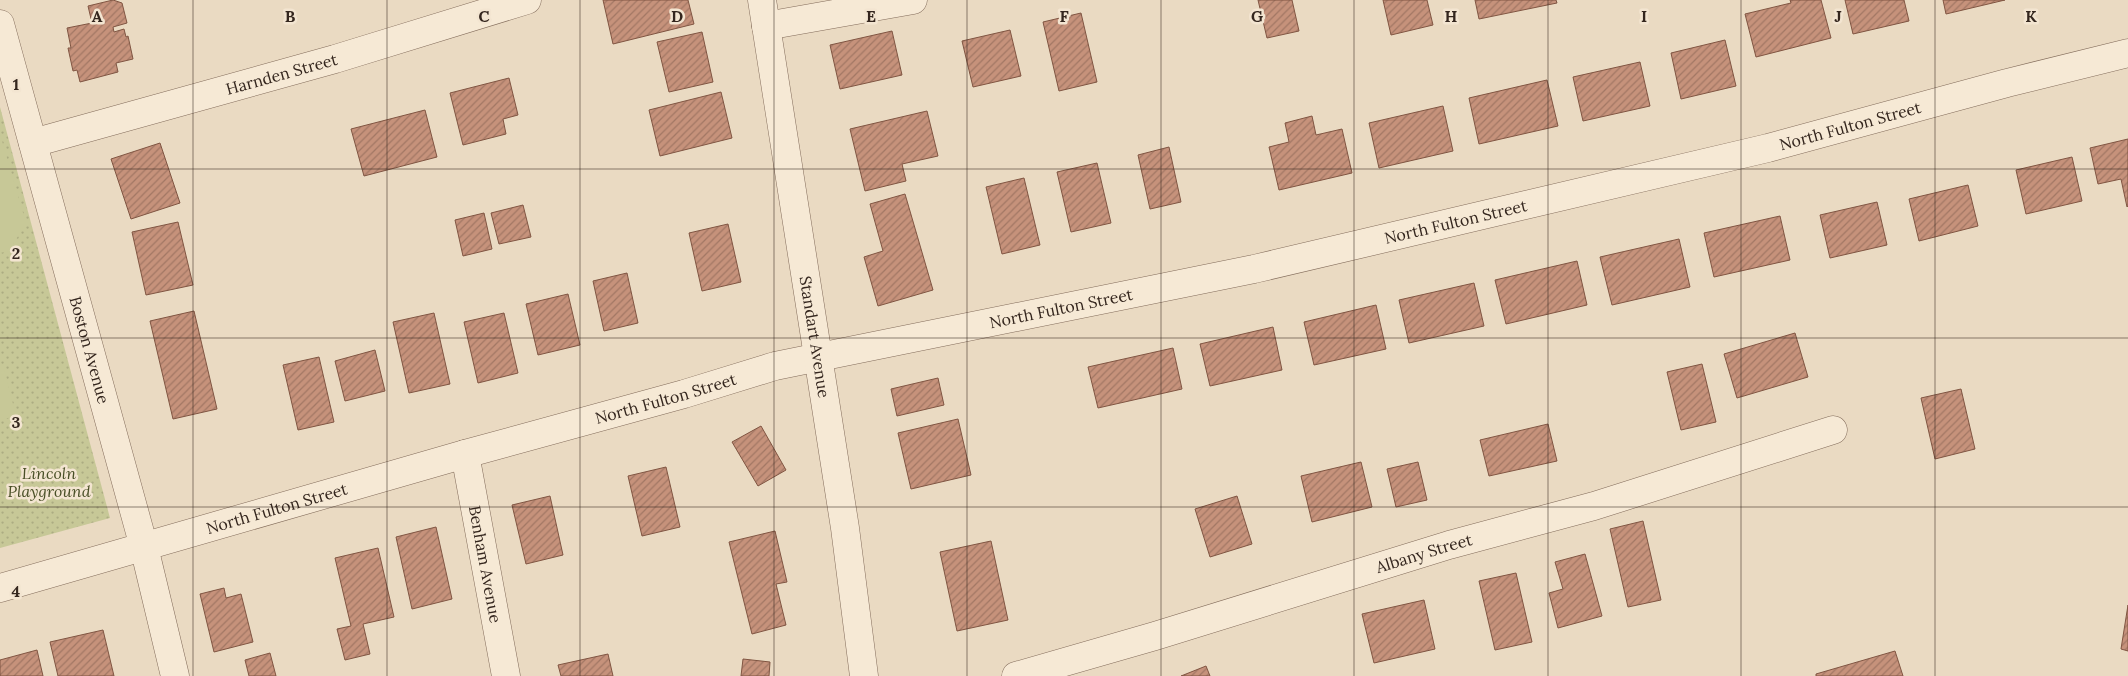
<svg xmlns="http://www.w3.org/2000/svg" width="2128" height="676" font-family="Lora,serif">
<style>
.grass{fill:url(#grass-dots)}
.pitch{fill:#c7c897}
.building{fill:url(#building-hatch);stroke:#805542}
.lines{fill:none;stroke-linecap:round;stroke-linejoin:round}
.minor-casing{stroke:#836c5b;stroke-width:29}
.tertiary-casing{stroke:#836c5b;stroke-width:29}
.minor{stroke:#f6e9d5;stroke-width:28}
.tertiary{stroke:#f6e9d5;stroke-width:28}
.grid{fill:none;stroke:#34261e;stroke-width:1;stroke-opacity:0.55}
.labels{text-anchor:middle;stroke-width:5;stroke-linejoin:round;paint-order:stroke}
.street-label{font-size:16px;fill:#34261e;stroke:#f3e5d1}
.park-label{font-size:16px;font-style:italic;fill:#494f26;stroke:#f3e5d1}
.grid-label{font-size:16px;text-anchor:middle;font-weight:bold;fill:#34261e;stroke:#f3e5d1;stroke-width:5;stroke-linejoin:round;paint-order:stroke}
</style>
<defs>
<pattern id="grass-dots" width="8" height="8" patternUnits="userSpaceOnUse" patternTransform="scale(1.25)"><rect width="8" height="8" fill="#c7c897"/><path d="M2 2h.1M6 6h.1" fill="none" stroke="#acac82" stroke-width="1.8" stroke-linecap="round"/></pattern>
<pattern id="building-hatch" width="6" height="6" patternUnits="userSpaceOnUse" patternTransform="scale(1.25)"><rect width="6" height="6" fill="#c6927b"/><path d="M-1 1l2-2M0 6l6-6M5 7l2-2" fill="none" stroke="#a27764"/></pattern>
</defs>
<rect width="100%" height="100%" fill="#eadac2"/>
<path class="grass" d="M0 107 110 518 0 548Z"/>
<g class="pitch">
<path d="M0 134 26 223 9 251 0 253Z"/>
<path d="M4 368 16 416 0 420V369Z"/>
</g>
<g class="building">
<path d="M113 0 122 3 127 23 113 27 114 32 124 29 126 37 128 36 133 59 116 63 118 72 80 82 77 70 73 71 68 48H71L67 28 92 23 88 6Z"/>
<path d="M603 0H688L694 24 613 44Z"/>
<path d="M1258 0H1292L1299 31 1267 38Z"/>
<path d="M1383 0H1427L1433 25 1391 35Z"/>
<path d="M1475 0H1556L1557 3 1479 19Z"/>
<path d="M1790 0H1821L1831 38 1756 57 1745 14 1791 3Z"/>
<path d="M1845 0H1904L1909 21 1853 34Z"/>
<path d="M1943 0H2005L1946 14Z"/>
<path d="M1081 13 1097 82 1059 91 1043 22Z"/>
<path d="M1010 30 1021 76 973 87 962 41Z"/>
<path d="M892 31 902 75 840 89 830 45Z"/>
<path d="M702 32 713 82 669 92 657 42Z"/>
<path d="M1725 40 1736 86 1681 99 1671 53Z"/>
<path d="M1640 62 1650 106 1583 121 1573 77Z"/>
<path d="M509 78 518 115 503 119 506 134 463 145 450 93Z"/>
<path d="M1547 80 1558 126 1479 144 1469 98Z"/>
<path d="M721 92 732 138 660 156 649 110Z"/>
<path d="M1443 106 1453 151 1379 168 1369 123Z"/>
<path d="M425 110 437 157 364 176 351 129Z"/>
<path d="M927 111 938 156 902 164 906 181 865 191 850 129Z"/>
<path d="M1312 116 1316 135 1342 129 1352 173 1279 190 1269 147 1289 142 1285 123Z"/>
<path d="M2128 139V206L2127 207 2121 179 2098 184 2090 148Z"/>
<path d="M160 143 180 203 131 219 111 159Z"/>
<path d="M1169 147 1181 202 1150 209 1138 155Z"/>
<path d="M2072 157 2082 201 2026 214 2016 170Z"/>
<path d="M1097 163 1111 223 1071 232 1057 172Z"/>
<path d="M1024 178 1040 245 1002 254 986 187Z"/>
<path d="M1968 185 1978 226 1919 241 1909 199Z"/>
<path d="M905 194 933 290 878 306 864 257 883 251 870 204Z"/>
<path d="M1877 202 1887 245 1830 258 1820 215Z"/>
<path d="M523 205 531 237 499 244 491 213Z"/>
<path d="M484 213 492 249 463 256 455 220Z"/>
<path d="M1780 216 1790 260 1714 277 1704 233Z"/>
<path d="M178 222 193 285 146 295 132 232Z"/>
<path d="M728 224 741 282 702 291 689 233Z"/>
<path d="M1679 239 1690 287 1612 305 1600 257Z"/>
<path d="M1577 261 1587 305 1506 324 1495 280Z"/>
<path d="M627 273 638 323 604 331 593 281Z"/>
<path d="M1474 283 1484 326 1409 343 1399 300Z"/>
<path d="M568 294 580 345 538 355 526 304Z"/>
<path d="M1376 305 1386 349 1314 365 1304 322Z"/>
<path d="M194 311 217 409 173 419 150 321Z"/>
<path d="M434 313 450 384 409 393 393 322Z"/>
<path d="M504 313 518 373 478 383 464 322Z"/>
<path d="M1273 327 1282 370 1210 386 1200 344Z"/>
<path d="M1795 333 1808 377 1737 398 1724 354Z"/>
<path d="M1173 348 1182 389 1098 408 1088 367Z"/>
<path d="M375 350 385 391 345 401 335 361Z"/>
<path d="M319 357 334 422 298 430 283 365Z"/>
<path d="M1702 364 1716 422 1681 430 1667 372Z"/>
<path d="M938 378 944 405 897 416 891 389Z"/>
<path d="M1961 389 1975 449 1935 459 1921 398Z"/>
<path d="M958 419 971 475 911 489 898 433Z"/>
<path d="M1548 424 1557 461 1489 476 1480 440Z"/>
<path d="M761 426 786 470 758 486 732 442Z"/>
<path d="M1361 462 1372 507 1312 522 1301 476Z"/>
<path d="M1418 462 1427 500 1396 507 1387 469Z"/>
<path d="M666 467 680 527 642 536 628 476Z"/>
<path d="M550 496 563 555 526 564 512 505Z"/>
<path d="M1237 496 1252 544 1210 557 1195 509Z"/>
<path d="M1643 521 1661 600 1628 607 1610 529Z"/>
<path d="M436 527 452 599 412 609 396 537Z"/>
<path d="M775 531 787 582 776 584 786 625 752 634 729 542Z"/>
<path d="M991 541 1008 620 957 631 940 552Z"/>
<path d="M378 548 394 617 363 624 370 654 345 660 337 629 351 626 335 558Z"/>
<path d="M1585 554 1602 616 1558 628 1549 593 1563 589 1555 562Z"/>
<path d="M1516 573 1532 642 1495 650 1479 581Z"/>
<path d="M224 588 226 598 241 594 253 642 214 652 200 594Z"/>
<path d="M1424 600 1435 649 1374 663 1362 614Z"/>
<path d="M2128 605V651L2121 649Z"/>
<path d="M103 630 114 676H58L50 642Z"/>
<path d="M37 650 43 676H0V660Z"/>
<path d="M1895 651 1903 676H1816V674Z"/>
<path d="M270 653 276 676H249L245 660Z"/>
<path d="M608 654 613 676H561L558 665Z"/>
<path d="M743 659 770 662 769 676H741Z"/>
<path d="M1206 666 1210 676H1181Z"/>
</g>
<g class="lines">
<g class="minor-casing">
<g id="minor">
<path id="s1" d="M0 24 144 547 175 676"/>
<path d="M766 26 913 0"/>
<path id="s2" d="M33 143 335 59 527 0"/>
<path id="s3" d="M465 454 506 676"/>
<path id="s4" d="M0 588 465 454 684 394 775 366 1254 269 1768 148 2007 83 2128 53"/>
<path id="s5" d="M1016 676 1155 636 1449 545 1594 506 1833 430"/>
</g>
</g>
<g class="tertiary-casing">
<g id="tertiary">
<path id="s6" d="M762 0 845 528 864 676"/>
</g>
</g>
<use href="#minor" class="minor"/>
<use href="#tertiary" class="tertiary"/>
</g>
<path class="grid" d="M193 0V676M387 0V676M580 0V676M774 0V676M967 0V676M1161 0V676M1354 0V676M1548 0V676M1741 0V676M1935 0V676M0 169H2128M0 338H2128M0 507H2128"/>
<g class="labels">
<g class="street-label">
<text dy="6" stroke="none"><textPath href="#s2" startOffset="258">Harnden Street</textPath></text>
<text dy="6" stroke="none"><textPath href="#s4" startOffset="1908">North Fulton Street</textPath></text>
<text dy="6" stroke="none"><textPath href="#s4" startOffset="1502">North Fulton Street</textPath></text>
<text dy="6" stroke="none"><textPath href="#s4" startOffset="1098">North Fulton Street</textPath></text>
<text dy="6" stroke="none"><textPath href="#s6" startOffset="341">Standart Avenue</textPath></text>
<text dy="6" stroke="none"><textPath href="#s1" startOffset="338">Boston Avenue</textPath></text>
<text dy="6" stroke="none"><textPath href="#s4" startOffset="692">North Fulton Street</textPath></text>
<text dy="6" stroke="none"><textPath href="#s4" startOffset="288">North Fulton Street</textPath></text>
<text dy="6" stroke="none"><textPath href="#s5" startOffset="426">Albany Street</textPath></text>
<text dy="6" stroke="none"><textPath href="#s3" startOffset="112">Benham Avenue</textPath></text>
</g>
<g class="park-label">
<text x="49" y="479">Lincoln<tspan x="49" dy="18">Playground</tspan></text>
</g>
</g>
<g class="grid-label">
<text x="97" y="22">A</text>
<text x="290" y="22">B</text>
<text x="484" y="22">C</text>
<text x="677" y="22">D</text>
<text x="871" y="22">E</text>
<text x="1064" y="22">F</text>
<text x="1257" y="22">G</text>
<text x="1451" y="22">H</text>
<text x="1644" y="22">I</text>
<text x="1838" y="22">J</text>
<text x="2031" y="22">K</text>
<text x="16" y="90">1</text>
<text x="16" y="259">2</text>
<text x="16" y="428">3</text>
<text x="16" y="597">4</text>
</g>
</svg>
